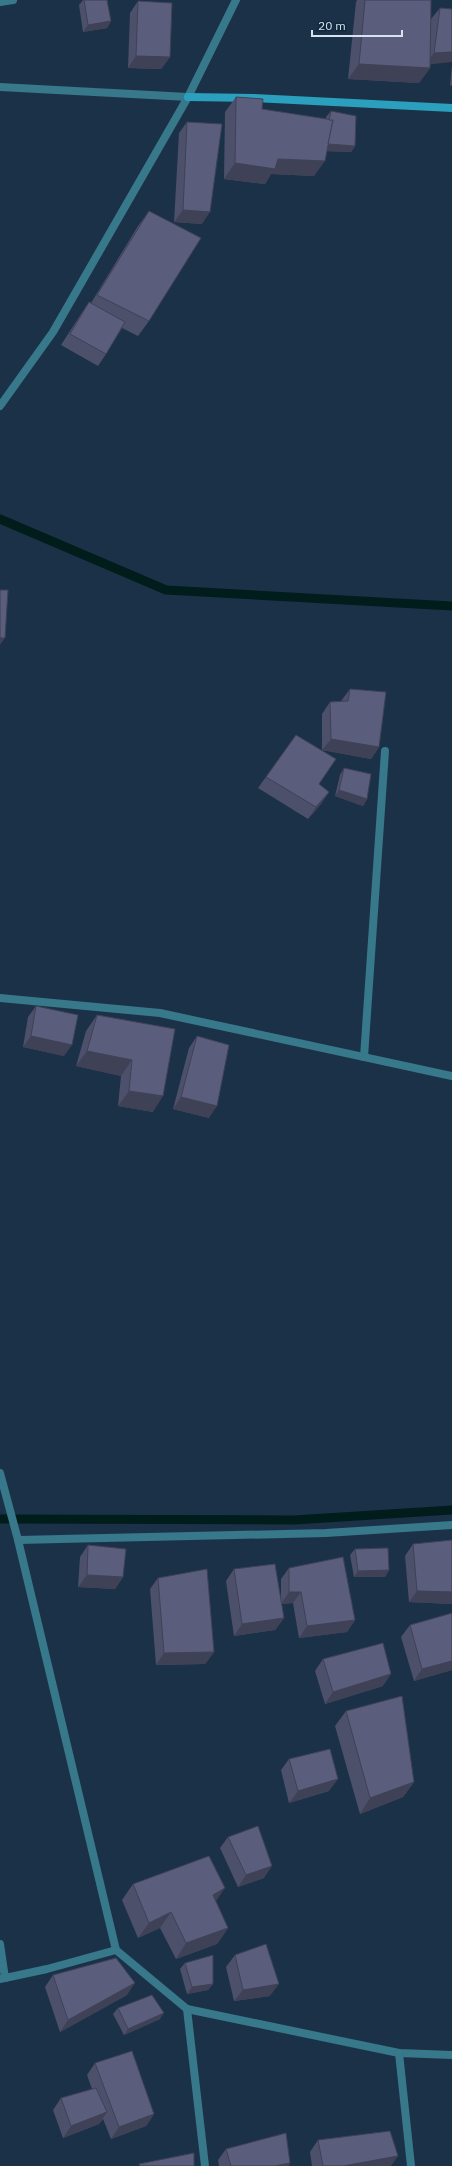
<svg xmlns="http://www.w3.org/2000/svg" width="452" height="2166" font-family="'IBM Plex Sans',sans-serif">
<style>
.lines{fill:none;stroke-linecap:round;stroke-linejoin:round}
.stream{stroke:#001d1c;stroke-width:9}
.lane{stroke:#37788a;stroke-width:8}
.street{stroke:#37788a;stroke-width:8}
.secondary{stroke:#2aa0be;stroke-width:8}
.wall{fill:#4d506a}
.shaded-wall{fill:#3f4156}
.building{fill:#5a5d7b;stroke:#3f4156}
</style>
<rect width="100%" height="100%" fill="#1b3147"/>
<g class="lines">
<g class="stream">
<path d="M0 519 166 590 452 606"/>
<path d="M0 1519 294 1520 452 1510"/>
</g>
<g class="lane">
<path d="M364 1057 385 751"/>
<path d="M0 1944 5 1978"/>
</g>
<g class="street">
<path d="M0 2 13 0"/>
<path d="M0 87 188 97"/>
<path d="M0 406 53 332 188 97 236 0"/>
<path d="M0 998 160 1013 452 1076"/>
<path d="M0 1473 18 1540 116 1950 187 2009 399 2053 452 2055"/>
<path d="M18 1540 326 1533 452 1525"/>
<path d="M0 1979 47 1969 116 1950"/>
<path d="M187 2009 205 2166"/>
<path d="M399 2053 411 2166"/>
</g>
<path class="secondary" d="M188 97 254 98 452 108"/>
</g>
<g class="wall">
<path d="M83 0H107L111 21 107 28 83 32 79 5Z"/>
<path d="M357 0H431V25V19L440 8 452 9 430 65V68L419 83 348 79 356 2Z"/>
<path d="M138 1 170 57 161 69 128 68 130 13Z"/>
<path d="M452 65V85L450 86Z"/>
<path d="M236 97 262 109 326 119V117L331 111 355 146 351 152 327 151 314 176 271 174 265 184 224 179 225 112Z"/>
<path d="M187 122 202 224 174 222 179 133Z"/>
<path d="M149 211V321L138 336 122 328 106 354 98 366 61 345 81 314 89 302 91 303 138 226Z"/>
<path d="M350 689 379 747 371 759 322 750V714L330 702 341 701Z"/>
<path d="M296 735 319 784 329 792 321 804 308 819 258 788Z"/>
<path d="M344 768 367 799 363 806 335 796 340 775Z"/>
<path d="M36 1006 64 1056 23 1047 28 1017Z"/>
<path d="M97 1015 175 1029 153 1112 118 1106 121 1076 76 1066 86 1031Z"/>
<path d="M197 1036 209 1118 173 1109 189 1048Z"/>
<path d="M413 1544 452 1604 409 1602 405 1556Z"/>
<path d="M88 1545 123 1577 115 1589 78 1587 80 1557Z"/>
<path d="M355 1549 389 1570 385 1577H354L350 1555Z"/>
<path d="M289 1568 355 1620 347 1632 299 1638 293 1603 281 1604 284 1618 275 1630 234 1636 226 1581 234 1569 281 1601V1579Z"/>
<path d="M158 1578 214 1652 205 1664 156 1665 150 1589Z"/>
<path d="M410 1625 452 1670 414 1681 401 1637Z"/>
<path d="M323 1659 383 1686 325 1704 315 1671Z"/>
<path d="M346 1711 414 1782 403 1797 360 1814 335 1726Z"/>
<path d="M289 1759 329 1791 289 1803 281 1770Z"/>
<path d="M228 1837 264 1878 238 1887 220 1848Z"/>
<path d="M133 1884 216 1901 228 1928 217 1944 176 1959 160 1928 138 1938 122 1900Z"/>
<path d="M235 1955 270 1996 234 2001 226 1967Z"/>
<path d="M185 1963 213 1984 208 1990 187 1994 180 1969Z"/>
<path d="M53 1975 127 1995 60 2032 45 1987Z"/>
<path d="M118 2008 160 2019 124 2035 113 2014Z"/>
<path d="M95 2063 154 2114 146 2126 111 2139 103 2119 99 2124 63 2138 53 2110 61 2098 92 2089 87 2075Z"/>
<path d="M318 2140 391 2166H312L310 2152Z"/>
<path d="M226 2149 289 2166H219L218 2160Z"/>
</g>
<g class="shaded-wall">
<path d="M111 21 107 28 83 32 88 25Z"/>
<path d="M452 52V62L425 65 434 53Z"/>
<path d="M136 56 170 57 161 69 128 68Z"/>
<path d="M359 64 430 68 419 83 348 79Z"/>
<path d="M324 144 355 146 351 152 319 151Z"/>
<path d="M278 159 325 161 314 176 271 174 265 184 224 179 235 163Z"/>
<path d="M183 210 210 212 202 224 174 222Z"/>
<path d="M0 638H5L0 645Z"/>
<path d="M331 739 379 747 371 759 322 750Z"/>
<path d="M339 790 367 799 363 806 335 796Z"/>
<path d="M329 792 321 804 308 819 316 807Z"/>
<path d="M31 1036 72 1045 64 1056 23 1047Z"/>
<path d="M87 1051 132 1060 121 1076 76 1066Z"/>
<path d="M129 1091 163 1096 153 1112 118 1106Z"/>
<path d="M181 1097 217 1106 209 1118 173 1109Z"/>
<path d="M389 1570 385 1577H354L358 1571Z"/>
<path d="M87 1575 123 1577 115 1589 78 1587Z"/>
<path d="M417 1591 452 1592V1604L409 1602Z"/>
<path d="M289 1592H301L293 1603 281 1604Z"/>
<path d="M284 1618 275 1630 234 1636 242 1624Z"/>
<path d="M355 1620 347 1632 299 1638 307 1626Z"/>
<path d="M214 1652 205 1664 156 1665 164 1653Z"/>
<path d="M452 1661V1670L414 1681 422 1669Z"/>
<path d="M391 1674 383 1686 325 1704 333 1692Z"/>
<path d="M338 1779 329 1791 289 1803 298 1791Z"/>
<path d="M414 1782 403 1797 360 1814 370 1798Z"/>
<path d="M272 1866 264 1878 238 1887 246 1875Z"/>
<path d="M225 1888 214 1904 213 1895Z"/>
<path d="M171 1912 160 1928 138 1938 149 1923Z"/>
<path d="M228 1928 217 1944 176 1959 186 1943Z"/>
<path d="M135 1983 127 1995 60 2032 68 2020Z"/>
<path d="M213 1984 208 1990 187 1994 192 1987Z"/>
<path d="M279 1984 270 1996 234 2001 243 1990Z"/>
<path d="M164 2013 160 2019 124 2035 128 2029Z"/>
<path d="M107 2112 99 2124 63 2138 71 2126Z"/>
<path d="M154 2114 146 2126 111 2139 119 2127Z"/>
<path d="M398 2156 391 2166H343Z"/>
<path d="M290 2163 289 2166H275Z"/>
</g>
<g class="building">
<path d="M84 0H107L111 21 88 25Z"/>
<path d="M365 0H431L430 68 359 64Z"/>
<path d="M138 1 172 3 170 57 136 56Z"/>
<path d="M440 8 452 9V52L434 53Z"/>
<path d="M236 97 263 99 262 109 333 120 325 161 278 159 275 169 235 163Z"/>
<path d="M331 111 356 116 355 146 328 144 333 120H329Z"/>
<path d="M187 122 222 124 210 212 183 210Z"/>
<path d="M149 211 201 238 149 321 97 295Z"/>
<path d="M89 302 125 322 106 354 70 334Z"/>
<path d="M0 590H8L5 638H0Z"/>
<path d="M350 689 386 692 379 747 331 739 330 702 348 701Z"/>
<path d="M296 735 336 759 319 784 329 792 316 807 266 777Z"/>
<path d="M344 768 371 774 367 799 339 790Z"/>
<path d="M36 1006 78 1015 72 1045 31 1036Z"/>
<path d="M97 1015 175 1029 163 1096 129 1091 132 1060 87 1051Z"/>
<path d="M197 1036 229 1045 217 1106 181 1097Z"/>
<path d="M452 1540V1592L417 1591 413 1544Z"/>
<path d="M88 1545 126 1549 123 1577 87 1575Z"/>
<path d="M388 1548 389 1570 358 1571 355 1549Z"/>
<path d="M343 1557 355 1620 307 1626 301 1592H289V1568Z"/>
<path d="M275 1564 284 1618 242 1624 234 1569Z"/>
<path d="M207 1569 214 1652 164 1653 158 1578Z"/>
<path d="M452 1613V1661L422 1669 410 1625Z"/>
<path d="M383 1643 391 1674 333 1692 323 1659Z"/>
<path d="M402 1696 414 1782 370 1798 346 1711Z"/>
<path d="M330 1749 338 1779 298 1791 289 1759Z"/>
<path d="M258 1826 272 1866 246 1875 228 1837Z"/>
<path d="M209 1856 225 1888 213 1895 228 1928 186 1943 171 1912 149 1923 133 1884Z"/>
<path d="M266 1944 279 1984 243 1990 235 1955Z"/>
<path d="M213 1955V1984L192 1987 185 1963Z"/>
<path d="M116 1958 135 1983 68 2020 53 1975Z"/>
<path d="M152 1995 164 2013 128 2029 118 2008Z"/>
<path d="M132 2051 154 2114 119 2127 95 2063Z"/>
<path d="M96 2088 107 2112 71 2126 61 2098Z"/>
<path d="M390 2131 398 2156 343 2166H323L318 2140Z"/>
<path d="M286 2133 290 2163 275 2166H231L226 2149Z"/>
<path d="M194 2153V2166H140L139 2164Z"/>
</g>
<path d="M312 30v6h90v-6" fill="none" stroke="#d6e4f2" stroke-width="2"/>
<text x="318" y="30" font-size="12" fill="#d6e4f2" stroke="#11273c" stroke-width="3" paint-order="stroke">20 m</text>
</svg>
